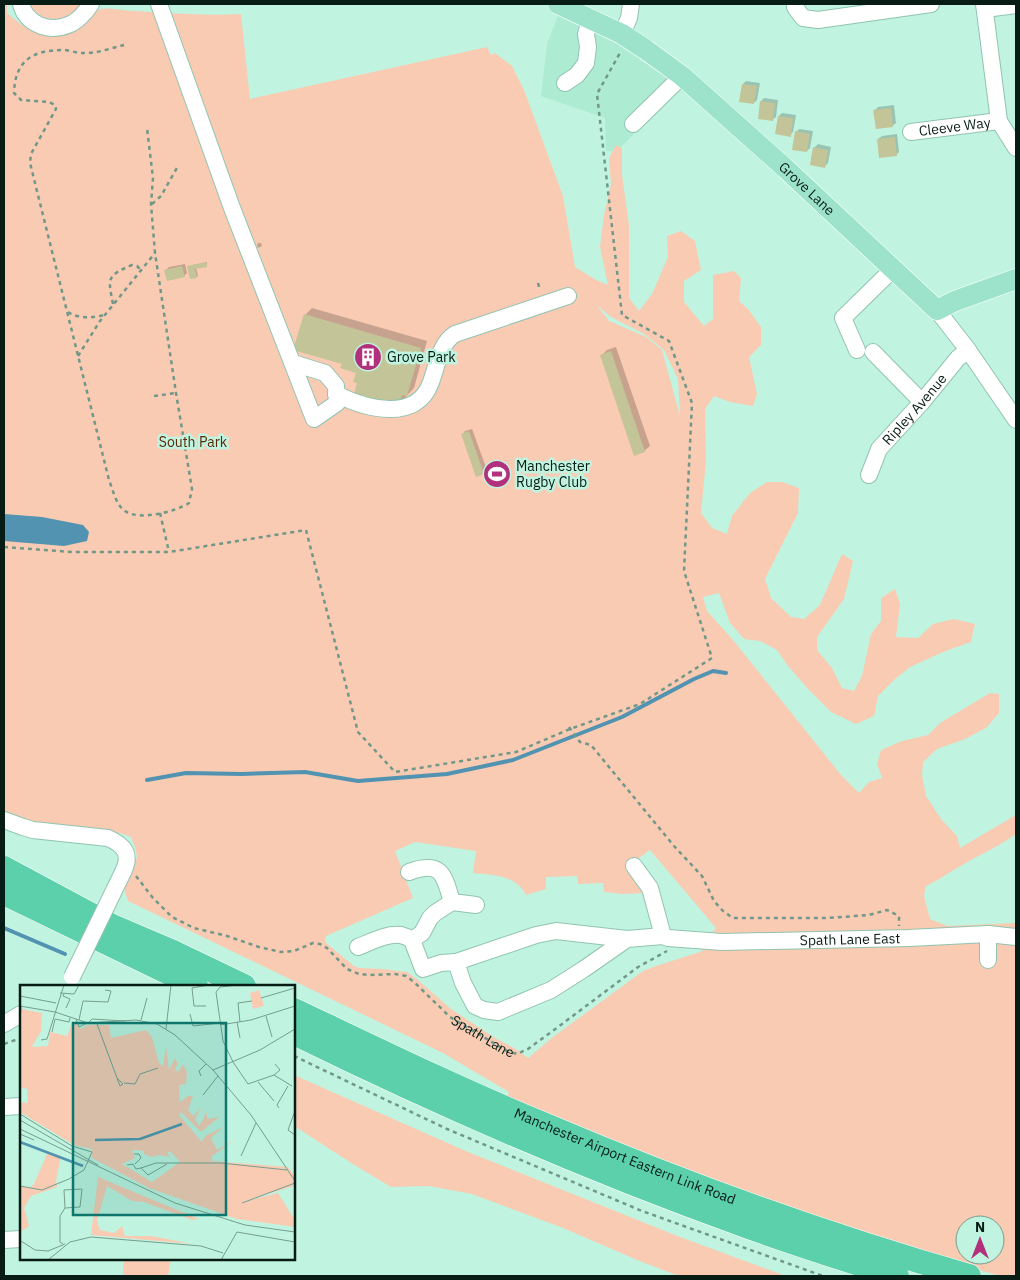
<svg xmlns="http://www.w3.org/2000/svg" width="1020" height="1280" font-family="'IBM Plex Sans',sans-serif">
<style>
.built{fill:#adebd3}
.green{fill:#f9cbb3;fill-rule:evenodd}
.water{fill:#5193b0}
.shadow{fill:#0003}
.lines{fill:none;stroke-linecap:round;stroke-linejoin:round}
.stream{stroke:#5193b0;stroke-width:4}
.building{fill:#c3c497}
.minor-casing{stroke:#91c4b0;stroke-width:18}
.major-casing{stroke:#fff;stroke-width:21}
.highway-casing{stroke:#fff;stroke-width:25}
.path{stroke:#719789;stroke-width:2.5;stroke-dasharray:4 4;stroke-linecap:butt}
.minor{stroke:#fff;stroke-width:16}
.major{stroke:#9de3cc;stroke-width:20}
.highway{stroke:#5bd0aa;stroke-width:24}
.minor-bridge-casing{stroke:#91c4b0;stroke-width:18;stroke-linecap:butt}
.minor-bridge{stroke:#fff;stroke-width:16}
.labels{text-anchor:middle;stroke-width:5;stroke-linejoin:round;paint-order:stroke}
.street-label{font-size:14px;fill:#071c15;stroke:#c0f4e0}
.poi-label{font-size:14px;fill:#071c15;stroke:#c0f4e0;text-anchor:start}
.park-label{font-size:14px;fill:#5d2805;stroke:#c0f4e0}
.inset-river{fill:none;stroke:#5193b0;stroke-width:2.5}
.inset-road{fill:none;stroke:#769e8f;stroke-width:1}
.view{fill:#0f766e;fill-opacity:0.15;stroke:#0f766e;stroke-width:2.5}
.inset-edge{fill:none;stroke:#071c15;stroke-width:2.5}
</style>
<rect width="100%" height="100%" fill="#c0f4e0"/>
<path class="built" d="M558 16 615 43 661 74 679 88 615 153 612 151H606L605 118 541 96 547 44Z"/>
<g class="green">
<path d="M4 4H7V13C20 24 35 37 54 36 60 35 74 33 79 29 86 24 94 10 101 9 109 7 125 11 135 11 170 13 206 16 241 14L250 99 487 47 491 55 495 53 512 66 524 90 563 196 575 267 596 280 608 285 600 247 604 215 611 184 609 158 616 145 622 148V175L629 225V298L639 311 652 294 668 257 667 236 681 231 695 241 701 270 684 281V302L704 326 713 319V275L734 271 741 278 739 301 748 309 761 327V345L749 357 757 394 753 406 730 402 714 396 705 409 706 461 701 513 712 528 727 534 732 516 750 493 767 482H782L799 488 798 513 765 579 771 598 791 617 804 619 820 605 842 554 853 561 844 599 817 637V650L832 668 842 688 854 691 862 676 871 634 881 621V598L895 589 900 604 896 637 918 638 933 624 954 619 975 624 971 642 943 652 910 667 894 680 878 696 874 716 856 724 831 712 808 689 788 666 777 650 760 641 744 639 730 623 719 593 703 597 707 611 733 640 841 775 859 793 869 782 882 778 877 764 881 750 902 741 928 735 940 723 990 693 999 694V713L986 728 965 739 937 749 923 762 922 775 926 796 941 819 957 836 960 848 1016 815V834C1000 846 981 854 964 864 951 871 939 880 926 886L924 896 930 919 947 926 1016 923V1276H1000L876 1240 730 1190 506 1100 509 1092 443 1053 128 901 124 889 137 857 135 847 131 837 120 833 29 823 4 813ZM596 305 611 317 644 334 664 350 678 379 680 416 662 350 646 337 607 320 608 319ZM415 842 476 851 473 873C493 875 516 875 526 895L546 889V877L577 876 578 884 603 883 604 892 623 894 646 893 628 866 650 850 716 928 701 948 703 951 656 966 643 971 553 1037 528 1058 514 1048 495 1038 451 1009 418 980 407 972 383 969 360 968 354 966 325 942 326 936 413 898 395 851ZM965 1225H995V1255H965Z"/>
<path d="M30 4H84L66 18 56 20 43 17 34 11Z"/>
<path d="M294 1075 468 1152 680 1237 786 1276H679L642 1262 563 1228 472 1194 429 1186 391 1187 356 1166 294 1126Z"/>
<path d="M124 1259H171L168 1276H123Z"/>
</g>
<path class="water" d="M4 514 42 517 83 525 89 532 87 541 64 546 4 541Z"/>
<g class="shadow">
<path d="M746 81 760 83 757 100 754 103 743 84Z"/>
<path d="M764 98 778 100 776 117 772 120 761 101Z"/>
<path d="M894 105 896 123 892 126 875 110 878 107Z"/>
<path d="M782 113 796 115 793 132 790 135 779 116Z"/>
<path d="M799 129 813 131 810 148 807 151 796 132Z"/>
<path d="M897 134 899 152 896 155 878 139 882 136Z"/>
<path d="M818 144 831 147 828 163 825 166 814 148Z"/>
<path d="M258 243H261L262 246 258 248 257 245Z"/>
<path d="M207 262V264L206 266 196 268 198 276 196 277 189 266Z"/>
<path d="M185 264 187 273 184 276 166 270 169 267Z"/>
<path d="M312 308 427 341 414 388 398 405 359 383 357 372 343 363 305 315Z"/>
<path d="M616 347 650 446 644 451 601 356 607 350Z"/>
<path d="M472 429 487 470 484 473 462 435 465 431Z"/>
</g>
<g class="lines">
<g class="stream">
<path d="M147 780 186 773 242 774 305 772 358 781 447 774 513 760 622 717 694 679 713 671 726 673"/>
<path d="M4 928 65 954"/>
</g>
</g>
<g class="building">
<path d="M742 84 757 86 754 104 739 102Z"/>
<path d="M760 101 775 103 773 121 758 119Z"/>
<path d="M891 108 893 127 876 129 873 110Z"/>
<path d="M778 116 793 118 791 137 775 134Z"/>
<path d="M795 131 810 134 807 152 792 150Z"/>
<path d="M895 137 897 156 879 158 877 139Z"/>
<path d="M813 147 828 150 825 168 810 165Z"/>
<path d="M206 262 207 267 195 269 197 278 190 279 187 266Z"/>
<path d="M182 266 185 277 167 281 164 270Z"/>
<path d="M304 314 421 348 407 396 402 395 399 406 354 394 357 383 353 382 356 373 340 368 342 364 293 350Z"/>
<path d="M611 351 645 452 634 456 600 355Z"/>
<path d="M469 431 484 474 476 477 461 434Z"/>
</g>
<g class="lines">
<g class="minor-casing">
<g id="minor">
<path d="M21 4C26 24 49 33 68 25 77 22 86 12 91 4"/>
<path d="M159 4 232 208 314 419 337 403 336 386 325 373 293 363"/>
<path d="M795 4V7L803 18 818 20 931 4"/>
<path d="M984 4 999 121 1016 148"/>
<path d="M985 9 1016 5"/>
<path d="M622 34 629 18 631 4"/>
<path d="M565 83 577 75 586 63 588 47 586 34 590 19"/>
<path d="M633 124 682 76"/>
<path id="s2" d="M911 132 999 121"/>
<path d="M937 310 968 350 1016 420"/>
<path d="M857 350 843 318 893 269"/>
<path d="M873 352 922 402"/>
<path d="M336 394C366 409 417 423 431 382 437 366 440 343 455 334L568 296"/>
<path id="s3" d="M869 475 879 449 922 402 958 358 968 350"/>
<path d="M4 820 23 827 33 830 108 838C124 845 132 854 123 872"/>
<path d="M634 866 650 888 663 936"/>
<path d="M409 872C442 860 444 875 452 902L435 913 430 918 422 933 412 940"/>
<path d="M452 902 476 905"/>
<path id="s4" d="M627 939 584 969 551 990 498 1012 484 1010 475 1006 463 983 456 962 536 935 556 931 627 939 663 936 668 938 722 942 909 938 988 934 1016 937"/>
<path d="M358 947C371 942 387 933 401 935 405 936 409 938 412 940L423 969 441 963 456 962"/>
<path d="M988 960V934"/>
<path d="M4 1024 21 1014"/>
<path d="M4 1107 21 1106"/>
<path d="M4 1240 21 1239"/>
</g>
</g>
<g class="major-casing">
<g id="major">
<path id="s5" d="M558 4 622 34 645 49 682 76 785 168 937 310 955 301 1016 279"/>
</g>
</g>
<g class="highway-casing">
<g id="highway">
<path d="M4 868 112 926 173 952 244 986"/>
<path d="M4 893 196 986"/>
<path id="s6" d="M294 1010C378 1050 462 1091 548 1126 685 1184 826 1235 969 1276"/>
<path d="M294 1033C441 1105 592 1171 746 1226 796 1244 846 1260 897 1276"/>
</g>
</g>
<g class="path">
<path d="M124 45C111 48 96 54 82 53 76 53 69 50 63 50 32 50 15 61 14 93L21 100 49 102 55 105 56 109 31 154 30 163 109 480C113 490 116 505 125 511 139 521 175 512 189 503L192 489 176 393 155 253 151 204 153 178 147 128"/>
<path d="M152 204 161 196 178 166"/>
<path d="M538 283 540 290"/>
<path d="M113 304C108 278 106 276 132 265L137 266 141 270"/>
<path d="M68 312C78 319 93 318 104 315"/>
<path d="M78 356 100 321 155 253"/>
<path d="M154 396 176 393"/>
<path d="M160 513 169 552"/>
<path d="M4 547 72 552H169L306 530 358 732 395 772 516 752 570 729 640 704 712 658 684 571 692 403 669 341 622 315 597 94 621 51"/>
<path d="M569 727 580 742 591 745 674 846 702 876 714 901 723 911 733 918H828L869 915 887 910 899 916V926"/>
<path id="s1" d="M136 876 153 898 172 917 194 928 227 936 259 947 281 952 294 951 313 943 320 944 327 948 347 969 359 974 369 975 395 974 406 976 414 982 450 1017 507 1051 517 1054 528 1049 558 1027 638 967 667 951"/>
<path d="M4 1044 21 1038"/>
<path d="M294 1056 447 1129 642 1211 823 1276"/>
</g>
<use href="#minor" class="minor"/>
<use href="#major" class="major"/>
<use href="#highway" class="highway"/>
<g class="minor-bridge-casing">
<path id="minor-bridge" d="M72 977 123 872"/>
</g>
<use href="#minor-bridge" class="minor-bridge"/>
</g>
<defs>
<g id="building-disc" transform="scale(1.4375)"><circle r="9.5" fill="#b2317d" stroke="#c0f4e0"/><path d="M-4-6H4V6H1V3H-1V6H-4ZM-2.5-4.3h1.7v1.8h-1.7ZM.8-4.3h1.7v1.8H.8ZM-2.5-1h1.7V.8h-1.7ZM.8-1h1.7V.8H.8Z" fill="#fff"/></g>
<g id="stadium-disc" transform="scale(1.4375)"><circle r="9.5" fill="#b2317d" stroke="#c0f4e0"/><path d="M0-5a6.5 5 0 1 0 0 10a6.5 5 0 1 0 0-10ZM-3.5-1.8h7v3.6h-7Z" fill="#fff"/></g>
</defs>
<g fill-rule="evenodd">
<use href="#building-disc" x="368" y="357"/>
<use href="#stadium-disc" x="497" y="474"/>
</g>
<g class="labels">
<g class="street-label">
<text dy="5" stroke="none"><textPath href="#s2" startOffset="44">Cleeve Way</textPath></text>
<text dy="5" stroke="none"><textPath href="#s5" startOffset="312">Grove Lane</textPath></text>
<text dy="5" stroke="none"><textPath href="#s3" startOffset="81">Ripley Avenue</textPath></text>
<text dy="5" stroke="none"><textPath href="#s4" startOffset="621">Spath Lane East</textPath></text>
<text dy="5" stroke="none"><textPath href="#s1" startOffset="406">Spath Lane</textPath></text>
<text dy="5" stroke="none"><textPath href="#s6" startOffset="362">Manchester Airport Eastern Link Road</textPath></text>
</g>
<g class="poi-label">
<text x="387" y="362">Grove Park</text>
<text x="516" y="471">Manchester<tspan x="516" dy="16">Rugby Club</tspan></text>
</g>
<g class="park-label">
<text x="193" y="447">South Park</text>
</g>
</g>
<g transform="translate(20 985)">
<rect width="275" height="275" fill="#c0f4e0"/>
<path d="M239 5 244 21 233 24 230 8ZM2 24 22 28 21 46 12 62 28 61 30 47 47 51 53 36 61 44 68 40H89L91 53 126 45 132 52 139 78 143 81 146 61 149 85 155 73 158 79 155 84 158 87 163 79 167 87 166 99 159 100 160 117 168 111H173L168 125 173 131 181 122 175 134 179 141 187 127V134L199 132 181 147 161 127 159 130 182 157 185 151 203 142 191 153 197 165 216 154 192 171V176L268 182 275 192 274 201 221 217 258 208 275 235V242L217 234 129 203 72 173V164L54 160 0 127V117L8 118 7 104 0 102ZM115 165 124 166V169L132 172 139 170 150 172 147 168 150 166 160 177 132 197 102 179 115 173 112 166ZM28 167 41 171 36 196 37 202 11 211 4 223 9 241 2 246 0 255V201L9 203 14 199ZM78 192 179 234 172 235 124 217 112 216 87 201 77 236 80 245 94 248 102 241 105 251H132L172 259 71 250Z" fill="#f9cbb3" fill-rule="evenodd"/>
<path class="inset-river" d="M75 155 120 154 162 139M0 157 63 181"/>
<path class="inset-road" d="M218 0 200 2 196 7 203 56 213 77 228 99 254 90 272 101M40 8 54 9 59 0M44 9 43 11 50 14 46 23M0 11 36 18M241 13 275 3M0 21 35 27 68 38 116 35 137 39 155 50 193 85 240 65 275 44M186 21H174L172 3 189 0M170 29 173 41 200 38M246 31 252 52M56 34 59 42 67 38M59 35 63 16 88 17 91 6 85 5M121 35 127 13M217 37 220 53M220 37 218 18 232 16M0 38 1 22M68 38 72 34 105 36M77 39 100 101 103 99 97 93M200 40 231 35 275 21M146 44 151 0M32 47 35 34 49 37 50 33M21 55 27 54 44 0M193 85 231 130 275 196M254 90 260 85 255 79M181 91 179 86 186 79M238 97 254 116M104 98 115 99 120 89 138 83M183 110 198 91M259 123 257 120 268 101M275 126 268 145 275 150M0 129 52 161 72 167 64 185 49 194 22 205 0 201M0 135 78 180M0 144 155 218 225 240 275 247M0 149 14 155M114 169H119L121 173 115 179M221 171 236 138M147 179 128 190 121 183 136 178H201L267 185M107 180 113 179 116 184 121 183M222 218 275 198M1 256 15 265 28 266 45 259M43 259 40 257V231L45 223 44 205 62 204 60 222 45 223M28 275 50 257 71 252 181 261 203 268M201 275 217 247 275 257"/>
<path class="view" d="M53 38H206V230H53Z"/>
<rect width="275" height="275" class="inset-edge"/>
</g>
<rect width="1020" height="1280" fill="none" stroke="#071c15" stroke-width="10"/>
<g transform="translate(980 1240)"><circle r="24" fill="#c0f4e0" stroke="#769e8f"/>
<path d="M0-4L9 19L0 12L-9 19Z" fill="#b2317d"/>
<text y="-8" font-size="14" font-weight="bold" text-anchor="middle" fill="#071c15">N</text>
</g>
</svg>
